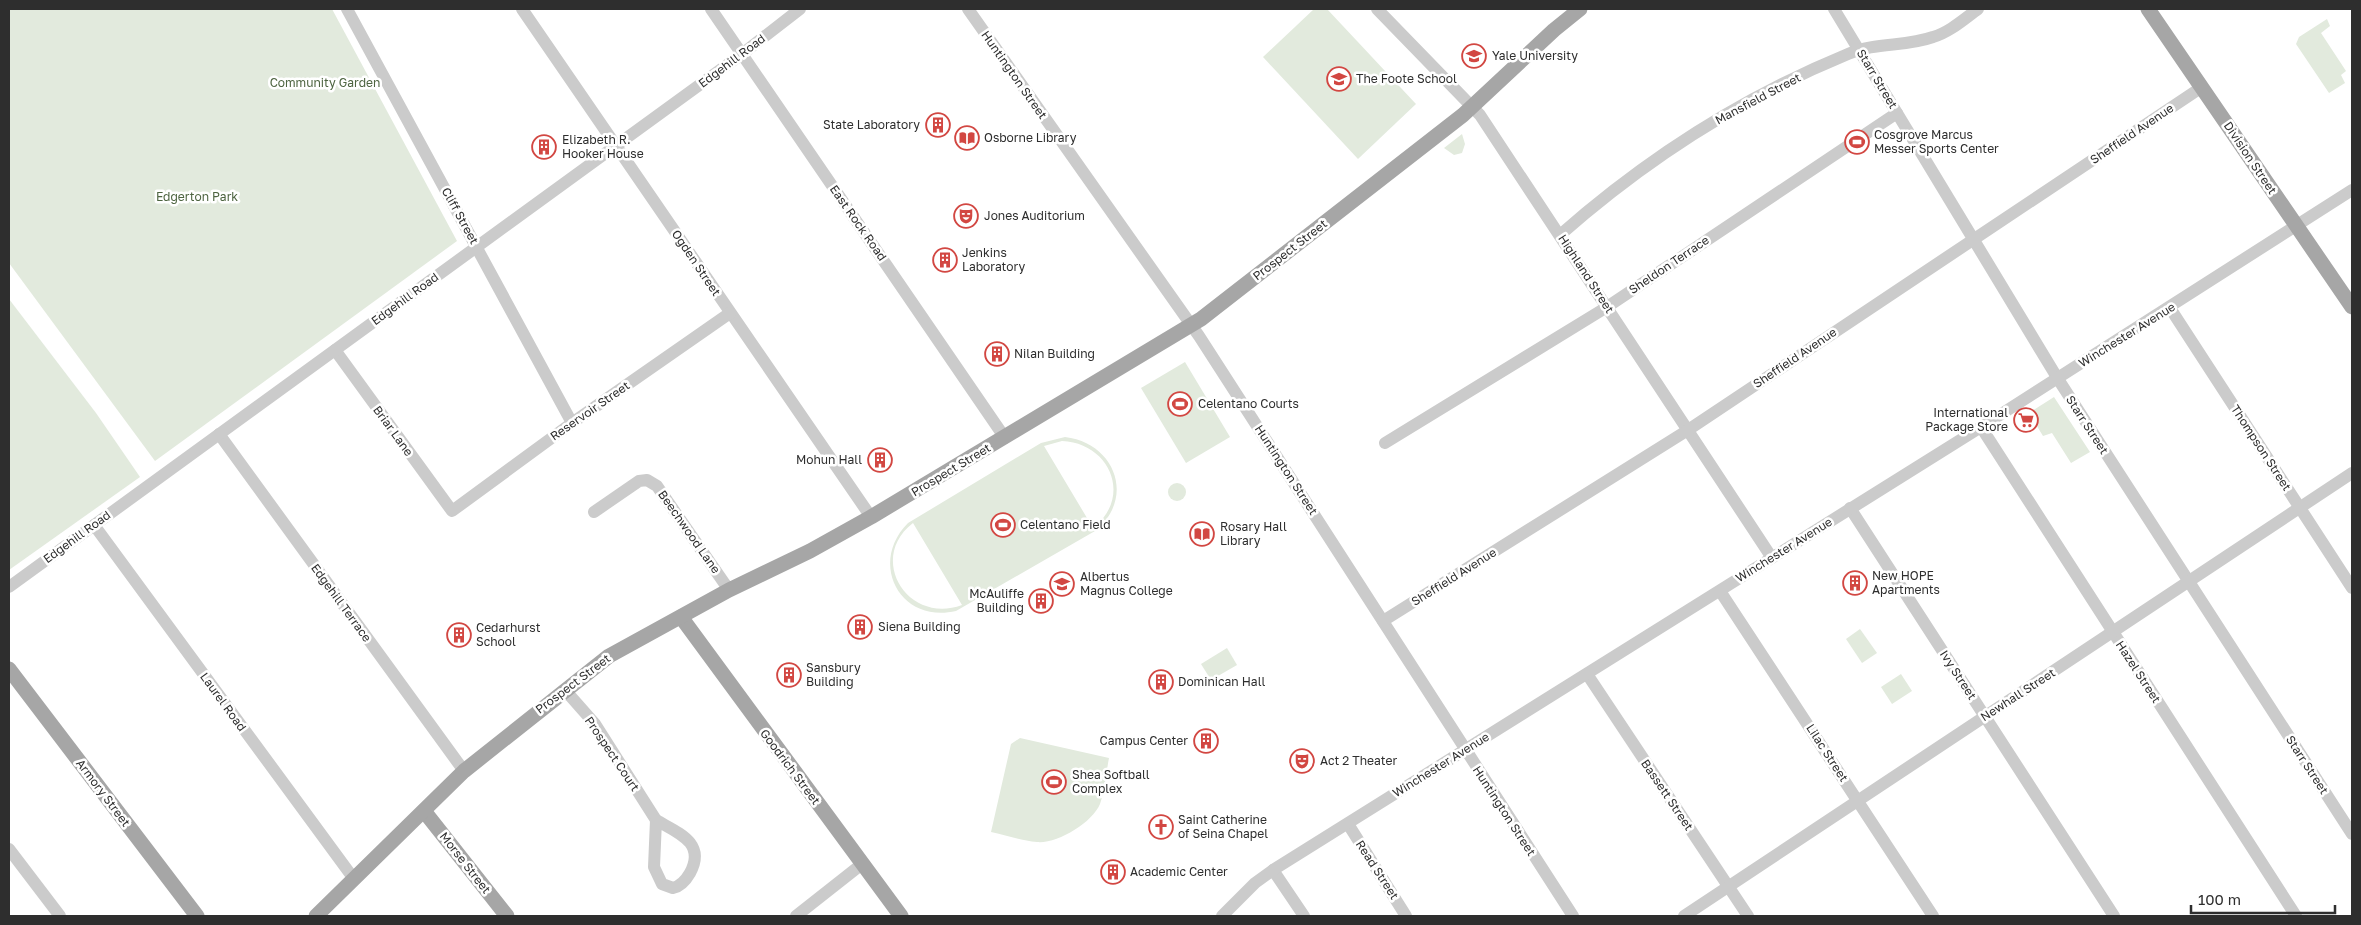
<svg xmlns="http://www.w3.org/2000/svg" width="2361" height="925" font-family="'Golos Text',sans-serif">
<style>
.green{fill:#e2eadd;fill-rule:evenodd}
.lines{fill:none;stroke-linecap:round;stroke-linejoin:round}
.minor{stroke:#cbcbcb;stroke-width:12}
.major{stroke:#a6a6a6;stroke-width:15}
.labels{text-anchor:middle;stroke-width:5;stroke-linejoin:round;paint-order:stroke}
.poi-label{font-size:12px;fill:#2e2e2e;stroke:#fff;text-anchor:start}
.street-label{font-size:12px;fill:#2e2e2e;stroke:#fff}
.park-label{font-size:12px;fill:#4d6440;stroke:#fff}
</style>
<rect width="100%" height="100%" fill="#fff"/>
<g class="green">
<path d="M9 9H332L457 241 155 461 9 263Z"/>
<path d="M1314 9H1327L1416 104 1358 159 1263 57Z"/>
<path d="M2327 19 2330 26 2321 33 2346 71 2341 75 2345 83 2329 93 2296 44 2299 37Z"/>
<path d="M1462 134 1465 144 1462 153 1454 155 1444 148Z"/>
<path d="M9 299 96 413 140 477 9 570Z"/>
<path d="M1185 362 1230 437 1186 463 1141 388Z"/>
<path d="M2054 397 2090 452 2071 463 2052 433 2043 436 2029 413Z"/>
<path d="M1065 437C1115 443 1136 498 1095 531L956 611C900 624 868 563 908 523L1041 443ZM1062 441C1110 443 1133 497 1093 528L1044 446ZM913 523 962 605C907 625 867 558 913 523Z"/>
<circle cx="1177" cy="492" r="9"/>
<path d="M1860 629 1877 653 1862 663 1846 639Z"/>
<path d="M1227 648 1237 665 1211 680 1201 664Z"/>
<path d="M1901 674 1912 691 1892 704 1881 687Z"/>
<path d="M1020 738 1109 758C1106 773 1105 790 1100 804 1092 823 1057 844 1037 842 1022 841 1006 835 991 832L1011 744Z"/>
</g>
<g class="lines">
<g class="minor">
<path d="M347 9 572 423"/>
<path d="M522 9 871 517"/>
<path d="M711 9 1005 438"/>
<path d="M968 9 1199 336 1573 916"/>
<path d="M1377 9 1480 115 1772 558"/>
<path d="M1834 9 2058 379 2352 834"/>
<path d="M1560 235C1645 160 1743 97 1848 54 1876 42 1905 47 1933 37 1950 32 1964 19 1978 9"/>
<path d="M2170 308 2352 588"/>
<path d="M335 350 452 511 572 423 730 313"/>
<path d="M1981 427 2296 916"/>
<path d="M219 434 464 771"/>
<path d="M1385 443 1607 307 1897 113"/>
<path d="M1850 508 2114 916"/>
<path d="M594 512 639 481 647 480 657 486 729 590"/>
<path d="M94 525 354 879"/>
<path d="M9 587 742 54 800 9"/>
<path d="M1720 591 1933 916"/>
<path d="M1383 621 1688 430 2202 87"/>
<path d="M1587 674 1748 916"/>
<path d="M565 690 595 724 656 820"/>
<path d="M656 820C676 832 707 842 690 873 686 880 681 886 673 888L662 884 654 867Z"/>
<path d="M1348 824 1406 916"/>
<path d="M9 849 60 916"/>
<path d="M1273 870 1304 916"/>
<path d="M796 916 862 864"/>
<path d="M1222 916 1255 883 1273 870 1981 427 2352 190"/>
<path d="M1684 916 2352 473"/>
</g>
<g class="major">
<path d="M2148 9 2352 307"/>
<path d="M681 617 901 916"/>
<path d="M9 669 197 916"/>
<path d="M424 811 507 916"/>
<path d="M316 916 464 771 609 656 729 590 810 551 871 517 1201 319 1463 115 1554 30 1580 9"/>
</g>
</g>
<defs>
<g id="university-ring" transform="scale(1.25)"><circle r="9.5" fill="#fff" stroke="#d24742" stroke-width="1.5"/><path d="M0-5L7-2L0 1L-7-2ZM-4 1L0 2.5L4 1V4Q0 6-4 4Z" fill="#d24742"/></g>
<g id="school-ring" transform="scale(1.25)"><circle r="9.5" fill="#fff" stroke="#d24742" stroke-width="1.5"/><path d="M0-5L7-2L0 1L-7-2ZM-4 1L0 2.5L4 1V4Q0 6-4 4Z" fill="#d24742"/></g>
<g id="building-ring" transform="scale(1.25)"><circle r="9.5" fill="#fff" stroke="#d24742" stroke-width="1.5"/><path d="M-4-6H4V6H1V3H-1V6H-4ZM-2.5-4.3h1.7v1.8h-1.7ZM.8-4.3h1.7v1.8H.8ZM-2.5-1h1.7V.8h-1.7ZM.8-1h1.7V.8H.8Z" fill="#d24742"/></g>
<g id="library-ring" transform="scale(1.25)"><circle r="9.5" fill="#fff" stroke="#d24742" stroke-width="1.5"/><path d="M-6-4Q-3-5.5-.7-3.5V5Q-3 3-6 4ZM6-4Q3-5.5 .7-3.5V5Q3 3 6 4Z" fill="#d24742"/></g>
<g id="stadium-ring" transform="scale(1.25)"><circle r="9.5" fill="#fff" stroke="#d24742" stroke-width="1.5"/><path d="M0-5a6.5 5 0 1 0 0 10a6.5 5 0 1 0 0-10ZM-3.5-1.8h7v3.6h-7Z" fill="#d24742"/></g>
<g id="theatre-ring" transform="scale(1.25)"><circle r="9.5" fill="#fff" stroke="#d24742" stroke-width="1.5"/><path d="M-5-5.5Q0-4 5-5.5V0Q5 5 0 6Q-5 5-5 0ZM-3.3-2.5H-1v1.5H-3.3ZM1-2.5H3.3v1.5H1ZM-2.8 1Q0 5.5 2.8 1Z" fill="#d24742"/></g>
<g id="supermarket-ring" transform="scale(1.25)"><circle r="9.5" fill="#fff" stroke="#d24742" stroke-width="1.5"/><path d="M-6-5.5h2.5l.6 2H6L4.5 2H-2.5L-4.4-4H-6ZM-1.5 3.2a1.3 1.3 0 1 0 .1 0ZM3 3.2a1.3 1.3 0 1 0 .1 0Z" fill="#d24742"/></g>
<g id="church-ring" transform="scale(1.25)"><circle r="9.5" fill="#fff" stroke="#d24742" stroke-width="1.5"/><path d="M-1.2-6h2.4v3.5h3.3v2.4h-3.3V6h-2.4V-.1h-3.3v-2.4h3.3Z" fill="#d24742"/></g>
</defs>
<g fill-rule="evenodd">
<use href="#university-ring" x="1474" y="56"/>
<use href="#school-ring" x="1339" y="79"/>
<use href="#building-ring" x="938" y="125"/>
<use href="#library-ring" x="967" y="138"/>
<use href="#stadium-ring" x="1857" y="142"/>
<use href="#building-ring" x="544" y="147"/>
<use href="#theatre-ring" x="966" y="216"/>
<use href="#building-ring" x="945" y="260"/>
<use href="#building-ring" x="997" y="354"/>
<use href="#stadium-ring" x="1180" y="404"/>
<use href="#supermarket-ring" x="2026" y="420"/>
<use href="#building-ring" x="880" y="460"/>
<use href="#stadium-ring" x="1003" y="525"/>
<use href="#library-ring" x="1202" y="534"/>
<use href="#building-ring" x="1855" y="583"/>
<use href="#university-ring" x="1062" y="584"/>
<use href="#building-ring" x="1041" y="601"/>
<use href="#building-ring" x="860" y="627"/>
<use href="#building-ring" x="459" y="635"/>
<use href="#building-ring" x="789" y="675"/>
<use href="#building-ring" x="1161" y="682"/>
<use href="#building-ring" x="1206" y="741"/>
<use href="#theatre-ring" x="1302" y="761"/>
<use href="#stadium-ring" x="1054" y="782"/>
<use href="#church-ring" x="1161" y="827"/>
<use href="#building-ring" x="1113" y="872"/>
</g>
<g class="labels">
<g class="poi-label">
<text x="1492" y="60">Yale University</text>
<text x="1356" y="83">The Foote School</text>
<text x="920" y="129" text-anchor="end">State Laboratory</text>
<text x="1874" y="139">Cosgrove Marcus<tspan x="1874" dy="14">Messer Sports Center</tspan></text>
<text x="984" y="142">Osborne Library</text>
<text x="562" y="144">Elizabeth R.<tspan x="562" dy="14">Hooker House</tspan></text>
<text x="984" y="220">Jones Auditorium</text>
<text x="962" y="257">Jenkins<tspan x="962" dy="14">Laboratory</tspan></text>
<text x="1014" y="358">Nilan Building</text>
<text x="1198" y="408">Celentano Courts</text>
<text x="2008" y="417" text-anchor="end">International<tspan x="2008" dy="14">Package Store</tspan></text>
<text x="862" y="464" text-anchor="end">Mohun Hall</text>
<text x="1020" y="529">Celentano Field</text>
<text x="1220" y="531">Rosary Hall<tspan x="1220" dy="14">Library</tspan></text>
<text x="1872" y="580">New HOPE<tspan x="1872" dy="14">Apartments</tspan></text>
<text x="1080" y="581">Albertus<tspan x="1080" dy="14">Magnus College</tspan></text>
<text x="1024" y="598" text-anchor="end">McAuliffe<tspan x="1024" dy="14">Building</tspan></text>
<text x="878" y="631">Siena Building</text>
<text x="476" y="632">Cedarhurst<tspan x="476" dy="14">School</tspan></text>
<text x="806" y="672">Sansbury<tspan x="806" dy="14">Building</tspan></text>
<text x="1178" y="686">Dominican Hall</text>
<text x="1188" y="745" text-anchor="end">Campus Center</text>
<text x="1320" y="765">Act 2 Theater</text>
<text x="1072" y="779">Shea Softball<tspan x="1072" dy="14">Complex</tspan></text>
<text x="1178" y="824">Saint Catherine<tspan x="1178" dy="14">of Seina Chapel</tspan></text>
<text x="1130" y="876">Academic Center</text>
</g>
<g class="street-label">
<text transform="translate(732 61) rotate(-37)" y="4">Edgehill Road</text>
<text transform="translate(1014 75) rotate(55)" y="4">Huntington Street</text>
<text transform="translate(1877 79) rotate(59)" y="4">Starr Street</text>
<text transform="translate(1758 99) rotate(-28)" y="4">Mansfield Street</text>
<text transform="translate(2132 134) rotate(-34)" y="4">Sheffield Avenue</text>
<text transform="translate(2250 158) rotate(56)" y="4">Division Street</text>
<text transform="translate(460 216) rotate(61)" y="4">Cliff Street</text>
<text transform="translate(858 223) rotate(55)" y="4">East Rock Road</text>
<text transform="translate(1290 250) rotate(-38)" y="4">Prospect Street</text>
<text transform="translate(696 263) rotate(56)" y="4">Ogden Street</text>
<text transform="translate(1669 265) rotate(-34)" y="4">Sheldon Terrace</text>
<text transform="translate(1586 274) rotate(57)" y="4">Highland Street</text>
<text transform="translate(405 299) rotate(-36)" y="4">Edgehill Road</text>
<text transform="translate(2127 335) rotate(-32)" y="4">Winchester Avenue</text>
<text transform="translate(1795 358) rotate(-34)" y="4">Sheffield Avenue</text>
<text transform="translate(590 411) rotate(-35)" y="4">Reservoir Street</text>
<text transform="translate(2087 425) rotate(57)" y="4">Starr Street</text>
<text transform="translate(393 431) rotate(54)" y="4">Briar Lane</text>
<text transform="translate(2261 448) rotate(57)" y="4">Thompson Street</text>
<text transform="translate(951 470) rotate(-31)" y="4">Prospect Street</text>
<text transform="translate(1286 470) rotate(57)" y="4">Huntington Street</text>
<text transform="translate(689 532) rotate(55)" y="4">Beechwood Lane</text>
<text transform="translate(77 537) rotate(-36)" y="4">Edgehill Road</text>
<text transform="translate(1784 550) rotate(-32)" y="4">Winchester Avenue</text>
<text transform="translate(1454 577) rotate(-32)" y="4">Sheffield Avenue</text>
<text transform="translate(341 603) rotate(54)" y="4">Edgehill Terrace</text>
<text transform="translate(2138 672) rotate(57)" y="4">Hazel Street</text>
<text transform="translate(1958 675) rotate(57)" y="4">Ivy Street</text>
<text transform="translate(573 684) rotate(-37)" y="4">Prospect Street</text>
<text transform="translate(2018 695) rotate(-33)" y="4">Newhall Street</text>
<text transform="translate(223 702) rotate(54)" y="4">Laurel Road</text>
<text transform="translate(1827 753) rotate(57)" y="4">Lilac Street</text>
<text transform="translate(612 754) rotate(56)" y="4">Prospect Court</text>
<text transform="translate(1441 765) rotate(-32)" y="4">Winchester Avenue</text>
<text transform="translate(2307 765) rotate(57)" y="4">Starr Street</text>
<text transform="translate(790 767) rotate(53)" y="4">Goodrich Street</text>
<text transform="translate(103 793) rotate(53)" y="4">Armory Street</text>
<text transform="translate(1667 795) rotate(56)" y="4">Bassett Street</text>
<text transform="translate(1504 811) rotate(57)" y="4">Huntington Street</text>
<text transform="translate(465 863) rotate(52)" y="4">Morse Street</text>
<text transform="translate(1377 870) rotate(57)" y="4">Read Street</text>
</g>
<g class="park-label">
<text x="325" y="87">Community Garden</text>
<text x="197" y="201">Edgerton Park</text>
</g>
</g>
<rect width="2361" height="925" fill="none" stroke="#2e2e2e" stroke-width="20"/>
<path d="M2191 905v8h144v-8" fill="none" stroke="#2e2e2e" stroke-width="2.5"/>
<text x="2198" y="905" font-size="15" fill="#2e2e2e" stroke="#ffffff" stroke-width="4" paint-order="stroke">100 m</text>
</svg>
